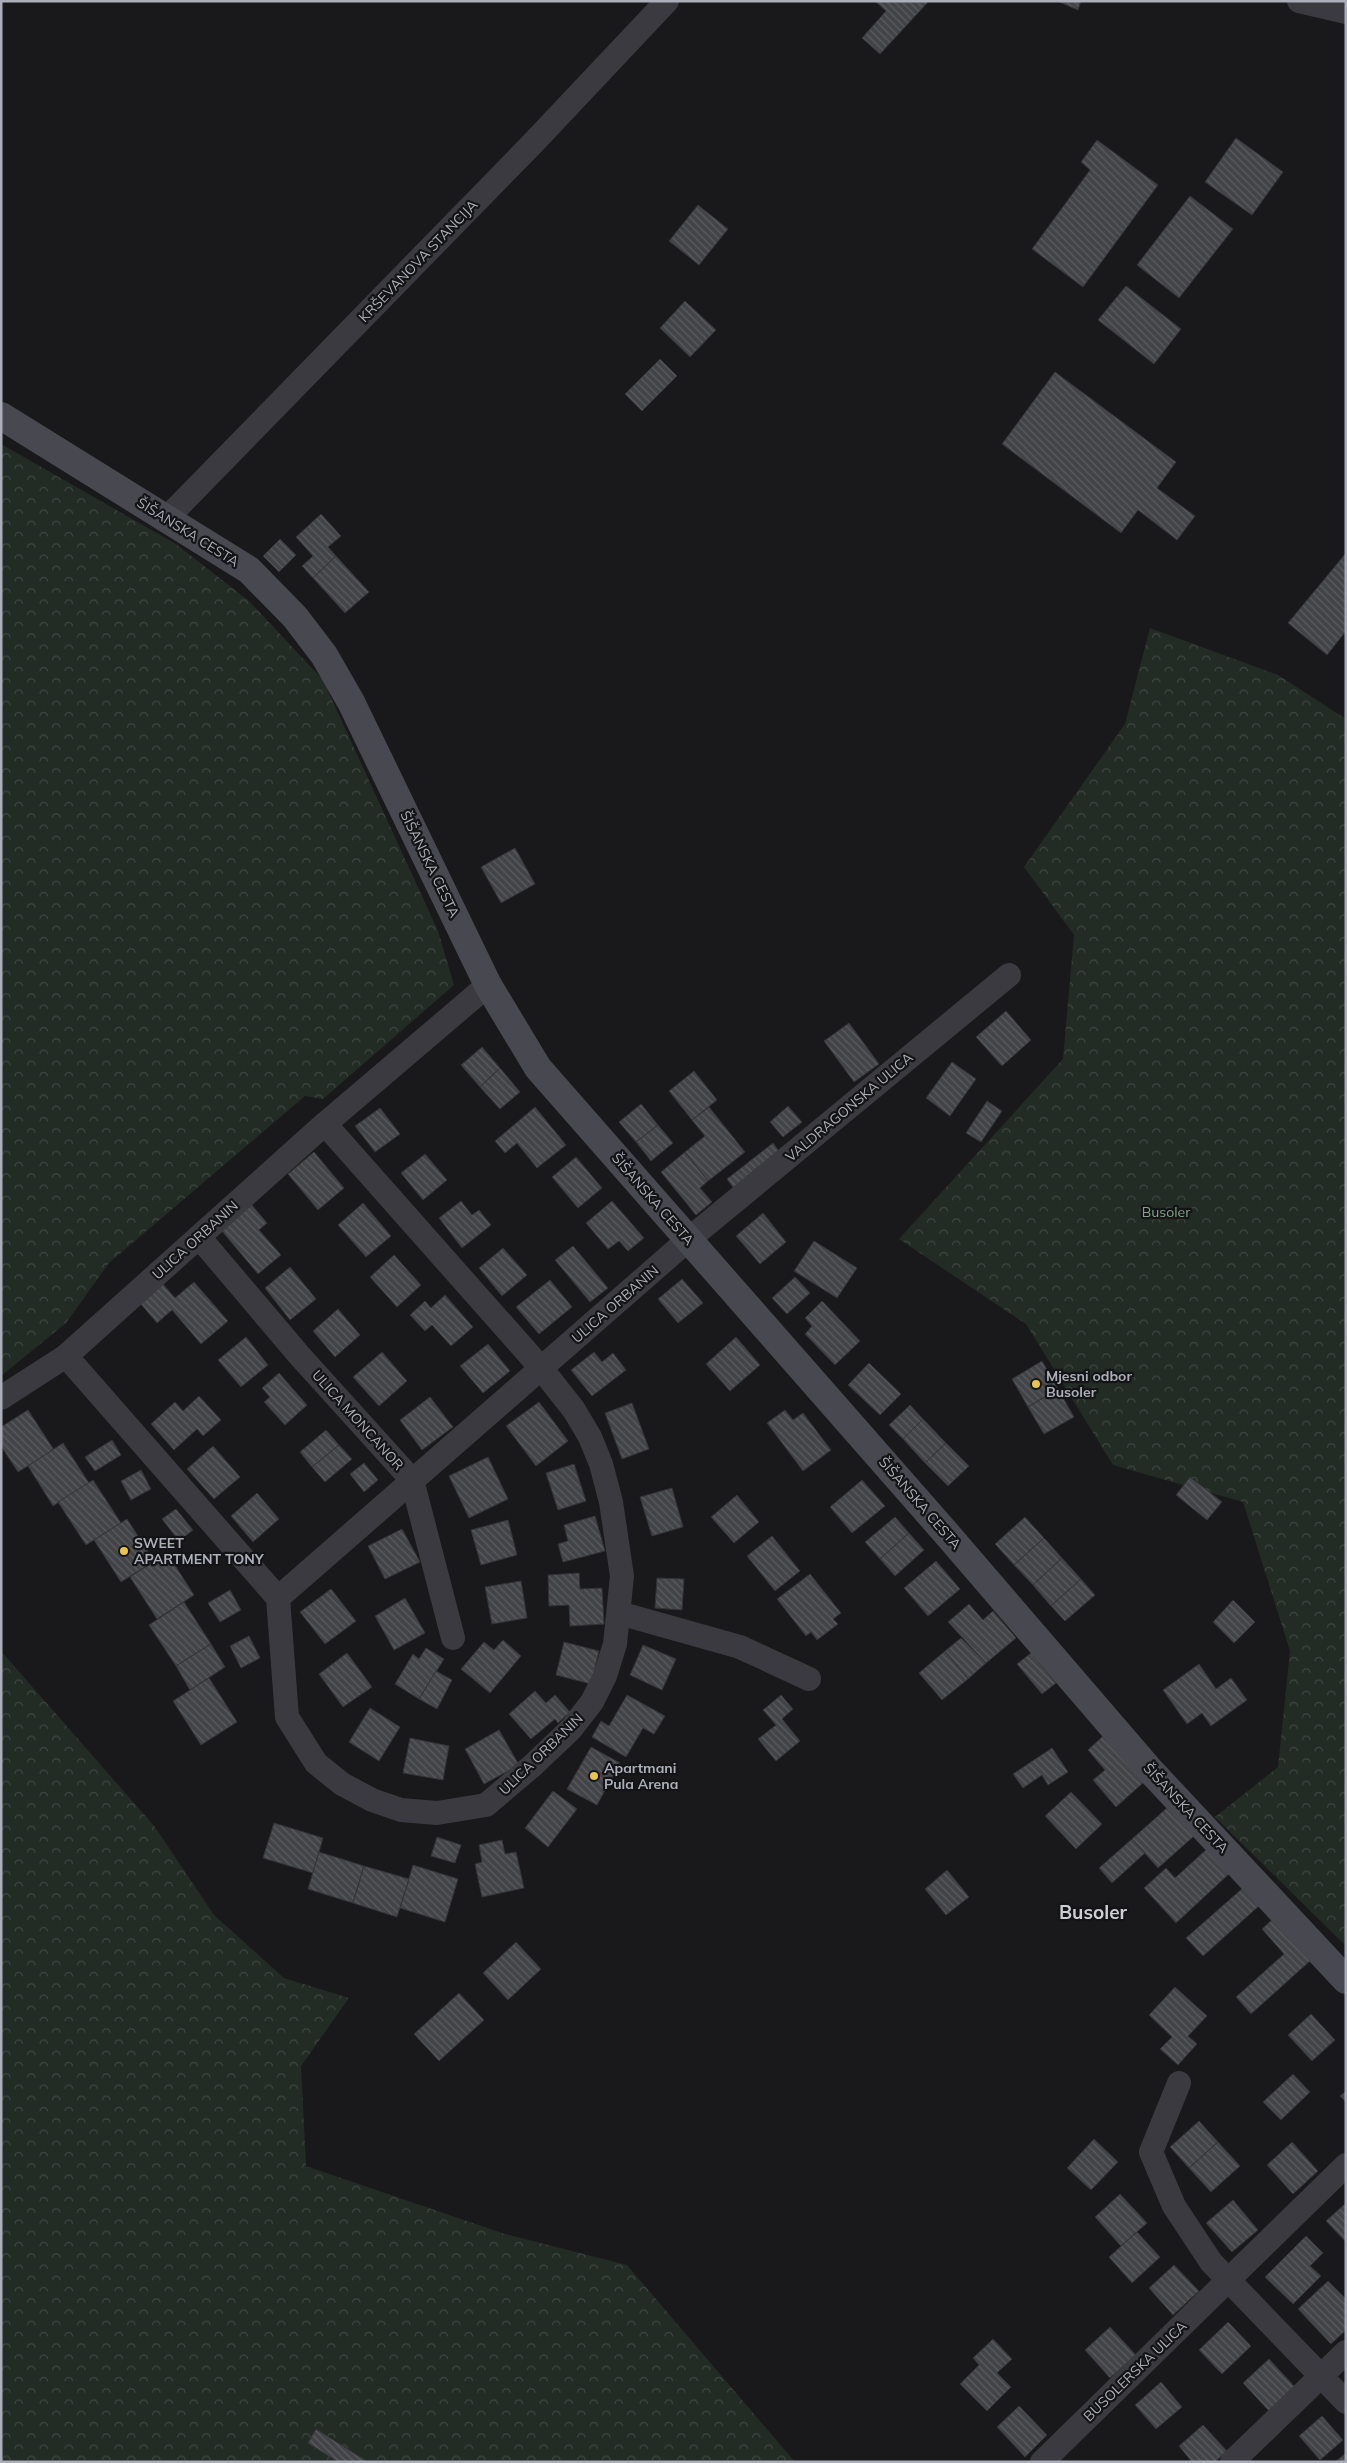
<svg xmlns="http://www.w3.org/2000/svg" width="1347" height="2463" font-family="Mulish,sans-serif">
<style>
.forest{fill:url(#forest-crowns)}
.building{fill:url(#building-back-hatch);stroke:#343337}
.lines{fill:none;stroke-linecap:round;stroke-linejoin:round}
.street{stroke:#3a3a40;stroke-width:24}
.secondary{stroke:#484950;stroke-width:28}
.poi-dot{fill:#eac542;stroke:#141416;stroke-width:2}
.labels{text-anchor:middle;stroke-width:4.5;stroke-linejoin:round;paint-order:stroke}
.street-label{font-size:14px;fill:#acafba;stroke:#141416}
.park-label{font-size:14px;fill:#84a48a;stroke:#141416}
.poi-label{font-size:14px;font-weight:bold;fill:#acafba;stroke:#141416;text-anchor:start}
.district-label{font-size:19px;font-weight:bold;fill:#cdced6;stroke:#141416}
</style>
<defs>
<pattern id="forest-crowns" width="20" height="18" patternUnits="userSpaceOnUse" patternTransform="scale(1.25)"><rect width="20" height="18" fill="#232b25"/><path d="M2 6a3 3 0 1 1 6 0M12 15a3 3 0 1 1 6 0" fill="none" stroke="#404743"/></pattern>
<pattern id="building-back-hatch" width="6" height="6" patternUnits="userSpaceOnUse" patternTransform="scale(1.25)"><rect width="6" height="6" fill="#434448"/><path d="M-1 5l2 2M0 0l6 6M5-1l2 2" fill="none" stroke="#5b5c60"/></pattern>
</defs>
<rect width="100%" height="100%" fill="#19191b"/>
<g class="forest">
<path d="M1 444 176 544 249 601 323 680 438 931 454 985 323 1099 305 1096 109 1263 66 1323 1 1376Z"/>
<path d="M1150 628 1278 675 1346 719V1946L1215 1817 1278 1767 1290 1651 1243 1502 1113 1465 1026 1324 899 1239 1063 1059 1074 935 1024 867 1125 724Z"/>
<path d="M1 1651 155 1827 214 1915 284 1978 349 1998 301 2066 306 2166 505 2234 627 2265 795 2462H1Z"/>
</g>
<g class="building">
<path d="M875 1H929L880 54 862 38 886 11Z"/>
<path d="M1057 1H1081L1078 10Z"/>
<path d="M1236 138 1283 172 1252 215 1205 182Z"/>
<path d="M1097 140 1158 185 1083 287 1032 249 1090 170 1081 162Z"/>
<path d="M1190 196 1233 229 1179 298 1137 265Z"/>
<path d="M698 205 728 229 699 265 669 241Z"/>
<path d="M1126 286 1181 329 1154 364 1098 320Z"/>
<path d="M685 301 716 330 690 357 660 328Z"/>
<path d="M660 359 677 376 642 411 625 394Z"/>
<path d="M1055 372 1176 462 1157 488 1195 516 1177 540 1138 510 1121 533 1002 444Z"/>
<path d="M321 514 341 536 328 547 336 556 313 578 302 566 313 556 296 537Z"/>
<path d="M280 539 296 555 279 572 263 556Z"/>
<path d="M1346 553V631L1327 655 1288 623Z"/>
<path d="M336 556 369 592 345 613 313 578Z"/>
<path d="M515 848 535 884 501 903 481 867Z"/>
<path d="M1006 1011 1031 1040 1002 1066 976 1037Z"/>
<path d="M849 1023 879 1064 854 1082 824 1041Z"/>
<path d="M482 1047 500 1068 480 1087 461 1065Z"/>
<path d="M952 1062 976 1079 950 1116 926 1098Z"/>
<path d="M500 1068 520 1092 500 1109 480 1087Z"/>
<path d="M694 1071 717 1100 692 1120 669 1091Z"/>
<path d="M987 1101 1002 1111 981 1142 966 1133Z"/>
<path d="M641 1104 658 1125 636 1142 619 1122Z"/>
<path d="M788 1106 802 1122 783 1137 770 1122Z"/>
<path d="M535 1107 566 1145 537 1168 517 1143 505 1153 495 1141Z"/>
<path d="M709 1107 745 1152 708 1181 685 1152 705 1136 692 1120Z"/>
<path d="M380 1108 400 1134 375 1152 355 1126Z"/>
<path d="M658 1125 673 1143 651 1161 636 1142Z"/>
<path d="M773 1143 783 1157 737 1193 727 1179Z"/>
<path d="M314 1152 344 1188 318 1210 288 1174Z"/>
<path d="M685 1152 708 1181 700 1188 712 1202 696 1215 661 1172Z"/>
<path d="M425 1154 447 1180 423 1200 401 1173Z"/>
<path d="M576 1157 602 1188 578 1208 552 1177Z"/>
<path d="M461 1201 472 1215 479 1210 491 1225 462 1248 439 1218Z"/>
<path d="M612 1201 644 1238 628 1251 619 1241 608 1249 586 1223Z"/>
<path d="M363 1203 391 1236 366 1257 338 1225Z"/>
<path d="M251 1204 267 1223 259 1230 281 1255 258 1274 221 1230Z"/>
<path d="M763 1213 786 1242 760 1264 736 1236Z"/>
<path d="M814 1241 857 1268 837 1298 794 1271Z"/>
<path d="M573 1246 608 1288 590 1302 555 1260Z"/>
<path d="M503 1248 527 1275 502 1296 479 1268Z"/>
<path d="M394 1255 421 1285 397 1307 370 1277Z"/>
<path d="M290 1267 316 1299 290 1320 265 1288Z"/>
<path d="M795 1277 810 1293 787 1314 772 1298Z"/>
<path d="M682 1279 703 1303 678 1323 658 1299Z"/>
<path d="M550 1280 572 1307 539 1334 516 1307Z"/>
<path d="M194 1282 228 1321 201 1344 172 1310 157 1323 140 1303 163 1284 175 1298Z"/>
<path d="M445 1295 473 1327 451 1346 432 1325 425 1331 410 1315 425 1301 431 1308Z"/>
<path d="M822 1301 860 1341 835 1365 805 1334 812 1326 805 1318Z"/>
<path d="M338 1309 360 1335 335 1357 313 1331Z"/>
<path d="M246 1337 268 1365 241 1387 218 1360Z"/>
<path d="M736 1337 760 1365 730 1391 706 1364Z"/>
<path d="M488 1344 510 1371 483 1393 460 1366Z"/>
<path d="M382 1352 407 1381 379 1406 353 1377Z"/>
<path d="M594 1352 602 1362 613 1353 626 1370 592 1396 571 1370Z"/>
<path d="M1042 1361 1058 1389 1028 1407 1012 1379Z"/>
<path d="M869 1363 901 1394 880 1415 848 1385Z"/>
<path d="M279 1373 307 1405 285 1425 264 1402 270 1397 262 1388Z"/>
<path d="M1058 1389 1074 1417 1044 1434 1028 1407Z"/>
<path d="M199 1396 221 1420 203 1436 197 1429 174 1450 151 1424 175 1402 183 1411Z"/>
<path d="M430 1397 453 1427 422 1450 400 1420Z"/>
<path d="M539 1402 568 1441 536 1466 506 1426Z"/>
<path d="M632 1403 649 1449 622 1459 605 1413Z"/>
<path d="M910 1405 923 1419 903 1439 889 1425Z"/>
<path d="M28 1410 54 1450 18 1472 1 1446V1427Z"/>
<path d="M785 1410 793 1420 803 1413 831 1450 803 1471 767 1423Z"/>
<path d="M923 1419 946 1443 925 1463 903 1439Z"/>
<path d="M326 1430 339 1445 312 1467 300 1452Z"/>
<path d="M112 1440 121 1455 95 1471 85 1457Z"/>
<path d="M63 1443 89 1483 53 1506 28 1466Z"/>
<path d="M946 1443 969 1466 948 1486 925 1463Z"/>
<path d="M339 1445 352 1459 325 1482 312 1467Z"/>
<path d="M213 1446 240 1477 214 1499 187 1469Z"/>
<path d="M488 1457 508 1499 469 1518 449 1476Z"/>
<path d="M364 1463 378 1480 364 1492 350 1474Z"/>
<path d="M574 1464 586 1501 558 1510 546 1473Z"/>
<path d="M141 1470 151 1489 131 1500 121 1481Z"/>
<path d="M1190 1477 1222 1502 1207 1520 1176 1495Z"/>
<path d="M93 1480 121 1523 86 1545 58 1502Z"/>
<path d="M862 1480 885 1506 852 1533 830 1507Z"/>
<path d="M672 1488 683 1527 652 1536 640 1497Z"/>
<path d="M257 1493 279 1519 253 1542 231 1516Z"/>
<path d="M737 1495 759 1522 734 1543 711 1517Z"/>
<path d="M176 1509 193 1530 179 1541 162 1519Z"/>
<path d="M595 1516 605 1551 563 1562 558 1544 568 1541 564 1525Z"/>
<path d="M895 1517 909 1533 880 1559 865 1542Z"/>
<path d="M1025 1517 1044 1538 1014 1565 995 1544Z"/>
<path d="M127 1519 154 1561 121 1582 94 1540Z"/>
<path d="M508 1520 517 1555 481 1565 471 1530Z"/>
<path d="M402 1529 420 1562 385 1579 368 1546Z"/>
<path d="M909 1533 924 1550 895 1576 880 1559Z"/>
<path d="M772 1536 800 1571 775 1591 747 1556Z"/>
<path d="M1044 1538 1062 1558 1033 1585 1014 1565Z"/>
<path d="M167 1553 194 1595 157 1619 130 1577Z"/>
<path d="M1062 1558 1081 1579 1051 1606 1033 1585Z"/>
<path d="M936 1561 960 1589 928 1616 904 1588Z"/>
<path d="M579 1573 580 1589 602 1588 604 1624 570 1626 569 1605 549 1606 548 1575Z"/>
<path d="M810 1574 841 1613 833 1619 838 1624 817 1640 811 1632 806 1636 777 1599Z"/>
<path d="M657 1578 684 1579 682 1610 655 1608Z"/>
<path d="M1081 1579 1095 1595 1065 1621 1051 1606Z"/>
<path d="M521 1581 527 1618 492 1624 485 1587Z"/>
<path d="M331 1589 356 1621 325 1644 300 1612Z"/>
<path d="M230 1590 241 1610 220 1622 208 1603Z"/>
<path d="M405 1598 425 1633 394 1650 375 1616Z"/>
<path d="M1233 1600 1255 1622 1234 1643 1213 1622Z"/>
<path d="M184 1602 211 1644 176 1666 149 1625Z"/>
<path d="M969 1604 983 1620 993 1611 1016 1638 986 1663 948 1622Z"/>
<path d="M249 1636 260 1658 241 1668 230 1646Z"/>
<path d="M961 1638 986 1663 968 1679 945 1651Z"/>
<path d="M503 1640 521 1656 490 1693 461 1669 484 1642 494 1650Z"/>
<path d="M564 1642 599 1651 591 1684 556 1675Z"/>
<path d="M211 1644 225 1667 190 1690 176 1666Z"/>
<path d="M643 1645 676 1659 662 1690 630 1675Z"/>
<path d="M426 1648 444 1659 419 1699 395 1684 413 1654 419 1659Z"/>
<path d="M945 1651 968 1679 942 1700 919 1673Z"/>
<path d="M347 1653 372 1687 343 1707 319 1674Z"/>
<path d="M1031 1653 1056 1683 1042 1694 1017 1664Z"/>
<path d="M1199 1664 1216 1689 1231 1678 1247 1700 1211 1726 1202 1713 1187 1724 1163 1690Z"/>
<path d="M436 1671 452 1680 437 1709 419 1699Z"/>
<path d="M209 1678 237 1722 201 1745 173 1701Z"/>
<path d="M535 1691 546 1703 555 1695 570 1712 558 1723 555 1719 531 1739 509 1714Z"/>
<path d="M627 1695 665 1716 654 1734 643 1728 626 1757 592 1737 601 1721 609 1726Z"/>
<path d="M781 1695 793 1709 782 1719 800 1741 776 1761 758 1739 776 1725 763 1710Z"/>
<path d="M370 1708 400 1727 379 1761 349 1742Z"/>
<path d="M499 1730 519 1765 484 1784 465 1749Z"/>
<path d="M1103 1736 1144 1782 1116 1807 1093 1780 1105 1770 1088 1750Z"/>
<path d="M410 1738 449 1746 443 1780 403 1773Z"/>
<path d="M591 1747 620 1763 597 1805 567 1789Z"/>
<path d="M1052 1748 1068 1772 1048 1785 1042 1775 1023 1788 1013 1774Z"/>
<path d="M553 1791 577 1809 548 1847 525 1828Z"/>
<path d="M1071 1792 1102 1824 1076 1849 1045 1816Z"/>
<path d="M1168 1807 1194 1836 1158 1868 1132 1839Z"/>
<path d="M274 1823 323 1838 313 1873 263 1858Z"/>
<path d="M437 1837 461 1845 455 1863 431 1856Z"/>
<path d="M1132 1839 1145 1853 1112 1883 1099 1868Z"/>
<path d="M502 1840 505 1854 516 1852 524 1888 482 1897 475 1864 482 1862 479 1845Z"/>
<path d="M1208 1848 1231 1872 1176 1923 1144 1888 1166 1868 1175 1878Z"/>
<path d="M319 1852 364 1866 353 1903 308 1889Z"/>
<path d="M413 1865 458 1879 445 1922 400 1908Z"/>
<path d="M364 1866 409 1879 397 1917 353 1903Z"/>
<path d="M947 1870 969 1897 946 1915 925 1889Z"/>
<path d="M1244 1887 1260 1905 1203 1956 1186 1938Z"/>
<path d="M1274 1918 1311 1960 1251 2014 1236 1997 1284 1954 1262 1929Z"/>
<path d="M516 1942 541 1969 508 2000 483 1973Z"/>
<path d="M1175 1987 1207 2016 1188 2036 1197 2044 1178 2065 1160 2049 1172 2037 1149 2015Z"/>
<path d="M459 1993 484 2020 439 2061 414 2034Z"/>
<path d="M1311 2014 1335 2040 1312 2061 1288 2035Z"/>
<path d="M1293 2074 1310 2092 1281 2120 1263 2102Z"/>
<path d="M1346 2091V2102L1340 2096Z"/>
<path d="M1199 2121 1218 2142 1189 2168 1170 2147Z"/>
<path d="M1094 2139 1118 2162 1091 2190 1067 2168Z"/>
<path d="M1218 2142 1240 2166 1211 2192 1189 2168Z"/>
<path d="M1292 2142 1318 2171 1293 2194 1267 2165Z"/>
<path d="M1120 2194 1147 2223 1121 2246 1095 2217Z"/>
<path d="M1233 2200 1258 2230 1232 2252 1206 2223Z"/>
<path d="M1346 2203V2242L1326 2221Z"/>
<path d="M1137 2232 1160 2257 1132 2283 1109 2257Z"/>
<path d="M1306 2236 1323 2253 1310 2266 1321 2276 1293 2304 1265 2277Z"/>
<path d="M1174 2265 1199 2291 1173 2315 1149 2288Z"/>
<path d="M1328 2281 1346 2299V2330L1331 2344 1298 2309Z"/>
<path d="M1228 2322 1251 2346 1222 2374 1199 2350Z"/>
<path d="M1110 2327 1136 2355 1110 2378 1085 2350Z"/>
<path d="M993 2339 1012 2359 997 2373 1011 2387 987 2411 960 2384 979 2365 973 2358Z"/>
<path d="M1269 2359 1295 2387 1269 2411 1243 2383Z"/>
<path d="M1161 2382 1182 2407 1156 2429 1135 2405Z"/>
<path d="M1019 2406 1047 2435 1025 2457 997 2427Z"/>
<path d="M1322 2416 1343 2440 1320 2460 1299 2436Z"/>
<path d="M1203 2425 1227 2451 1215 2462H1192L1179 2446Z"/>
<path d="M316 2429 368 2462H338L308 2443Z"/>
<path d="M1346 2453V2462H1335Z"/>
</g>
<g class="lines">
<g class="street">
<path d="M1299 1 1346 12"/>
<path d="M167 518 534 142 667 1"/>
<path d="M199 1237 299 1355 412 1480 453 1638"/>
<path d="M66 1356 278 1598 287 1717 316 1763 342 1784 372 1800 401 1810 437 1813 486 1805 532 1766 571 1729 592 1702 605 1676 615 1644 622 1576 611 1502 601 1464 590 1437 574 1410 541 1368 325 1124"/>
<path d="M1 1398 66 1356 319 1129 488 985"/>
<path d="M278 1598 689 1239 1009 975"/>
<path d="M619 1613 740 1647 809 1679"/>
<path d="M1179 2083 1151 2152 1174 2206 1211 2262 1346 2402"/>
<path d="M1042 2462 1346 2165"/>
<path d="M1232 2462 1346 2352"/>
</g>
<path class="secondary" d="M1 416 249 570 295 617 324 655 351 702 488 985 538 1068 946 1533 1148 1768 1346 1980"/>
</g>
<g class="poi-dot">
<circle cx="1036" cy="1384" r="5"/>
<circle cx="124" cy="1551" r="5"/>
<circle cx="594" cy="1776" r="5"/>
</g>
<g class="labels">
<g class="street-label">
<text transform="translate(418 261) rotate(-46)" y="5">KRŠEVANOVA STANCIJA</text>
<text transform="translate(188 532) rotate(32)" y="5">ŠIŠANSKA CESTA</text>
<text transform="translate(430 864) rotate(64)" y="5">ŠIŠANSKA CESTA</text>
<text transform="translate(849 1107) rotate(-40)" y="5">VALDRAGONSKA ULICA</text>
<text transform="translate(653 1199) rotate(49)" y="5">ŠIŠANSKA CESTA</text>
<text transform="translate(195 1240) rotate(-42)" y="5">ULICA ORBANIN</text>
<text transform="translate(615 1304) rotate(-41)" y="5">ULICA ORBANIN</text>
<text transform="translate(358 1420) rotate(48)" y="5">ULICA MONCANOR</text>
<text transform="translate(920 1503) rotate(49)" y="5">ŠIŠANSKA CESTA</text>
<text transform="translate(541 1754) rotate(-44)" y="5">ULICA ORBANIN</text>
<text transform="translate(1186 1808) rotate(47)" y="5">ŠIŠANSKA CESTA</text>
<text transform="translate(1135 2371) rotate(-44)" y="5">BUSOLERSKA ULICA</text>
</g>
<g class="park-label">
<text x="1166" y="1217">Busoler</text>
</g>
<g class="poi-label">
<text x="1046" y="1381">Mjesni odbor<tspan x="1046" dy="16">Busoler</tspan></text>
<text x="134" y="1548">SWEET<tspan x="134" dy="16">APARTMENT TONY</tspan></text>
<text x="604" y="1773">Apartmani<tspan x="604" dy="16">Pula Arena</tspan></text>
</g>
<g class="district-label">
<text x="1093" y="1919">Busoler</text>
</g>
</g>
<rect width="1347" height="2463" fill="none" stroke="#acafba" stroke-width="5"/>
</svg>
